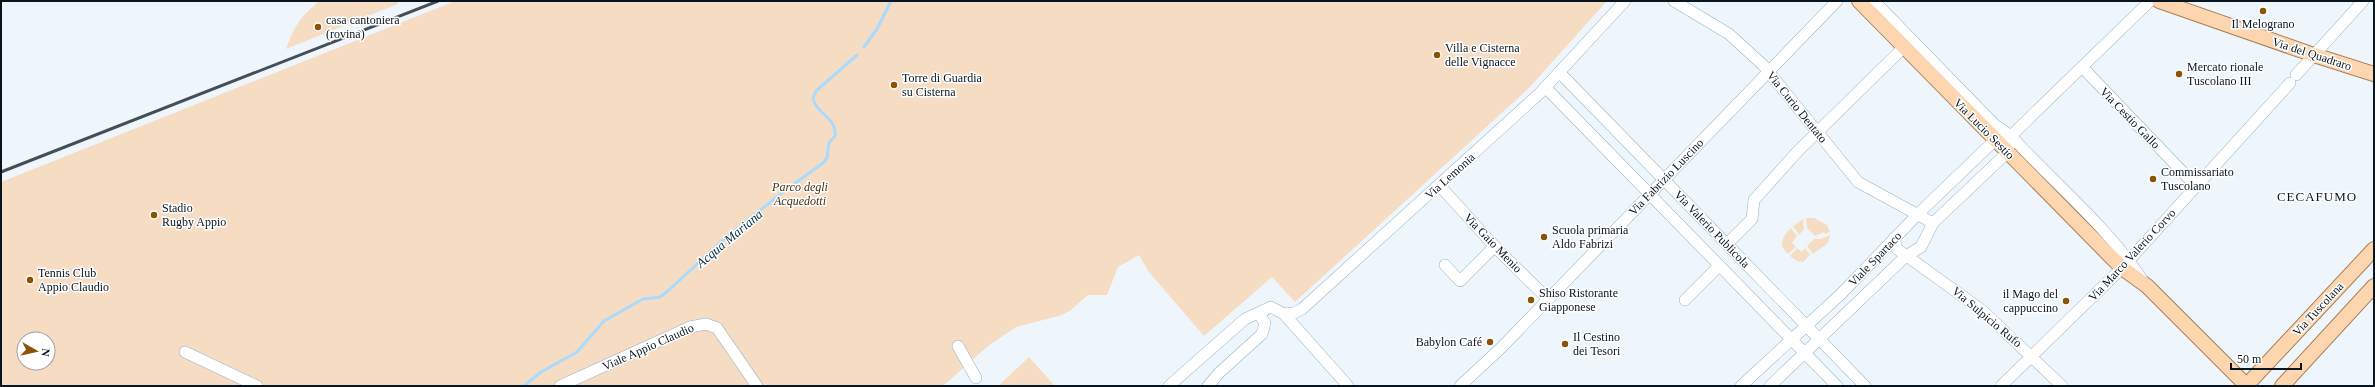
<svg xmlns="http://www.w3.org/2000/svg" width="2375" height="387" font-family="'Times New Roman',serif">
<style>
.green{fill:#f6dcc3;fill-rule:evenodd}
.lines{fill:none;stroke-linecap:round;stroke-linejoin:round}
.stream{stroke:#a9dbfe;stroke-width:3}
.minor-casing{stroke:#93b4cb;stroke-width:12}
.major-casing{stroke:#a7815a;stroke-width:16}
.minor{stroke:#fff;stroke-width:11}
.major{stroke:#fdd6b0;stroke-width:14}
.rail{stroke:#434e56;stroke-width:3}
.poi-dot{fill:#8b5308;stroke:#fff;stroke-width:1.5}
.labels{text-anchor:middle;stroke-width:3;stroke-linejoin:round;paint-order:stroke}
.poi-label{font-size:12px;fill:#09151e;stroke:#fff;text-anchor:start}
.street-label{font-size:12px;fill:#09151e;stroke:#fff}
.park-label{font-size:12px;font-style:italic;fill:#492d0e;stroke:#fff}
.neighbourhood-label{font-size:13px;letter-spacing:1px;fill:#09151e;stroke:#fff}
.water-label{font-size:13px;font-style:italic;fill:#042f46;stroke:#fff}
</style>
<rect width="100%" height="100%" fill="#eff6fb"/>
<g class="green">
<path d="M320 1H396L398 4 286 49C294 27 301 15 320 1Z"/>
<path d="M455 1H1607L1529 88 1295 302 1272 277 1204 336 1148 271 1139 255 1118 267 1107 295H1088L1071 310 1062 315 1016 327 988 346 943 386H1V182ZM24 339H48V363H24Z"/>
<path d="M1806 218H1814L1827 225 1830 232 1825 234 1824 232 1815 236 1807 228Z"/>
<path d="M1803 219 1804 229 1799 235 1793 226Z"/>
<path d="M1791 228 1797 236 1792 243 1796 247 1788 254C1778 245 1782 237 1791 228Z"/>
<path d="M1830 235 1828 243 1813 254 1807 246 1814 239H1821Z"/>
<path d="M1797 248 1802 252 1805 248 1810 255 1803 262 1797 261 1790 256Z"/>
<path d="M1029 357 1055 386H998Z"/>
</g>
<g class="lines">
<g class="stream">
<path d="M864 47 877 29 891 1"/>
<path d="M524 386 541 372 577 352 604 321 643 299 660 297 669 290 722 241 783 192 823 163 827 158 829 143 835 136C837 117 817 115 813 99L816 91 857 55"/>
</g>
<g class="minor-casing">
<g id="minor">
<path d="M1674 1 1729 34 1763 65 1858 182 1933 223"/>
<path d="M1874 1 1995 125 2011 136C2055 184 2107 226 2143 281"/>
<path d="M2082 67 2196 186"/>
<path d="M1559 72 1865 386"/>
<path d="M2296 75 2363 1"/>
<path d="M1545 87 1837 386"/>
<path d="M1439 185 1498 250 1548 299"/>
<path d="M1894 238 1897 249 1983 311 2062 386"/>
<path d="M1727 244 1752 219 1754 200 1798 151 1903 48"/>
<path d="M1445 265 1460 281 1495 246"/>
<path d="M1685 300 1719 266"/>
<path d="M1284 314 1294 313 1302 309 1540 93 1625 1"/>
<path d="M958 346 976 378"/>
<path d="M185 352 257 386"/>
<path d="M560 386 690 327 706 324 717 328 757 386"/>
<path d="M1169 386 1245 319 1271 307 1284 314 1348 386"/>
<path d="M1208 386 1219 373 1262 334 1265 323 1259 314"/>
<path d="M1460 386 1501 348 1837 1"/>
<path d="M1741 386 1842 293 1917 215 1995 140 2011 136 2018 129 2150 1"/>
<path d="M1770 386 1906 256 1921 247 1933 223 2008 152 2009 144"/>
<path d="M2001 386 2122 268 2290 83"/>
</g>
</g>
<g class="major-casing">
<g id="major">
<path d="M1859 1 2122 268 2147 286 2247 386"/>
<path d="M2159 1 2314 55 2374 74"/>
<path d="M2246 386 2374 249"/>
<path d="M2282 386 2374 286"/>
</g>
</g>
<use href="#minor" class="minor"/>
<use href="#major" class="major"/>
<path class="rail" d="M1 172 438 1"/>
</g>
<g class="poi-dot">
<circle cx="2263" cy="11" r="4"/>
<circle cx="318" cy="27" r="4"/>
<circle cx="1437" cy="55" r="4"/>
<circle cx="2179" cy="74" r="4"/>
<circle cx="894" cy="85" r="4"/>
<circle cx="2153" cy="179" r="4"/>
<circle cx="154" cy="215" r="4"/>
<circle cx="1544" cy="237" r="4"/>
<circle cx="30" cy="280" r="4"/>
<circle cx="1531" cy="300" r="4"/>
<circle cx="2066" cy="301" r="4"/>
<circle cx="1490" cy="342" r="4"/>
<circle cx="1565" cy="344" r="4"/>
</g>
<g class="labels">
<g class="poi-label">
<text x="326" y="24">casa cantoniera<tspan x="326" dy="14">(rovina)</tspan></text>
<text x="2263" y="28" text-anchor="middle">Il Melograno</text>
<text x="1445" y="52">Villa e Cisterna<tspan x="1445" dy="14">delle Vignacce</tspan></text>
<text x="2187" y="71">Mercato rionale<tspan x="2187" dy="14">Tuscolano III</tspan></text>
<text x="902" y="82">Torre di Guardia<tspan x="902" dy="14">su Cisterna</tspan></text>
<text x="2161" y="176">Commissariato<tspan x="2161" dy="14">Tuscolano</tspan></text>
<text x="162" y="212">Stadio<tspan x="162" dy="14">Rugby Appio</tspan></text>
<text x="1552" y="234">Scuola primaria<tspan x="1552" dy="14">Aldo Fabrizi</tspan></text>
<text x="38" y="277">Tennis Club<tspan x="38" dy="14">Appio Claudio</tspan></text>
<text x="1539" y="297">Shiso Ristorante<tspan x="1539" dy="14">Giapponese</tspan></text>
<text x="2058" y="298" text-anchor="end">il Mago del<tspan x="2058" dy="14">cappuccino</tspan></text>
<text x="1573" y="341">Il Cestino<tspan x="1573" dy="14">dei Tesori</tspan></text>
<text x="1482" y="346" text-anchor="end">Babylon Café</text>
</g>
<g class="street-label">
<text transform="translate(2312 54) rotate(18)" y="4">Via del Quadraro</text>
<text transform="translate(1797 107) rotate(51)" y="4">Via Curio Dentato</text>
<text transform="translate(2130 118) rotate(46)" y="4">Via Cestio Gallo</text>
<text transform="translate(1984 129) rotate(45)" y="4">Via Lucio Sestio</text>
<text transform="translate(1450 176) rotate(-42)" y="4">Via Lemonia</text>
<text transform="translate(1666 177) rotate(-46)" y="4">Via Fabrizio Luscino</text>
<text transform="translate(1712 229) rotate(46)" y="4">Via Valerio Publicola</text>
<text transform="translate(1493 243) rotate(46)" y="4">Via Gaio Menio</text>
<text transform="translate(2132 255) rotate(-47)" y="4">Via Marco Valerio Corvo</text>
<text transform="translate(1875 259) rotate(-46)" y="4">Viale Spartaco</text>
<text transform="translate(2318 309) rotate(-47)" y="4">Via Tuscolana</text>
<text transform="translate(1987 317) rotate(40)" y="4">Via Sulpicio Rufo</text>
<text transform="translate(648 347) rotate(-24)" y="4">Viale Appio Claudio</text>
</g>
<g class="park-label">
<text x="800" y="191">Parco degli<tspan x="800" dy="14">Acquedotti</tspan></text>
</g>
<g class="neighbourhood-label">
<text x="2317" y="201">CECAFUMO</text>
</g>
<g class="water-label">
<text transform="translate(729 238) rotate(-40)" y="5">Acqua Mariana</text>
</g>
</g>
<rect width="2375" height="387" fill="none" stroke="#09151e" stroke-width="4"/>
<g transform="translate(36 351) rotate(98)"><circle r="19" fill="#ffffff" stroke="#9da1a5"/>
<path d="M0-3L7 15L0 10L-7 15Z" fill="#8b5308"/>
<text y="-6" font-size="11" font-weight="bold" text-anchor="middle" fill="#09151e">N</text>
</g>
<path d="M2231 363v6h70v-6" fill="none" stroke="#09151e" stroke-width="2"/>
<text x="2237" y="363" font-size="12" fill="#09151e" stroke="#ffffff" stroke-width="3" paint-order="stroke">50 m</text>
</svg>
